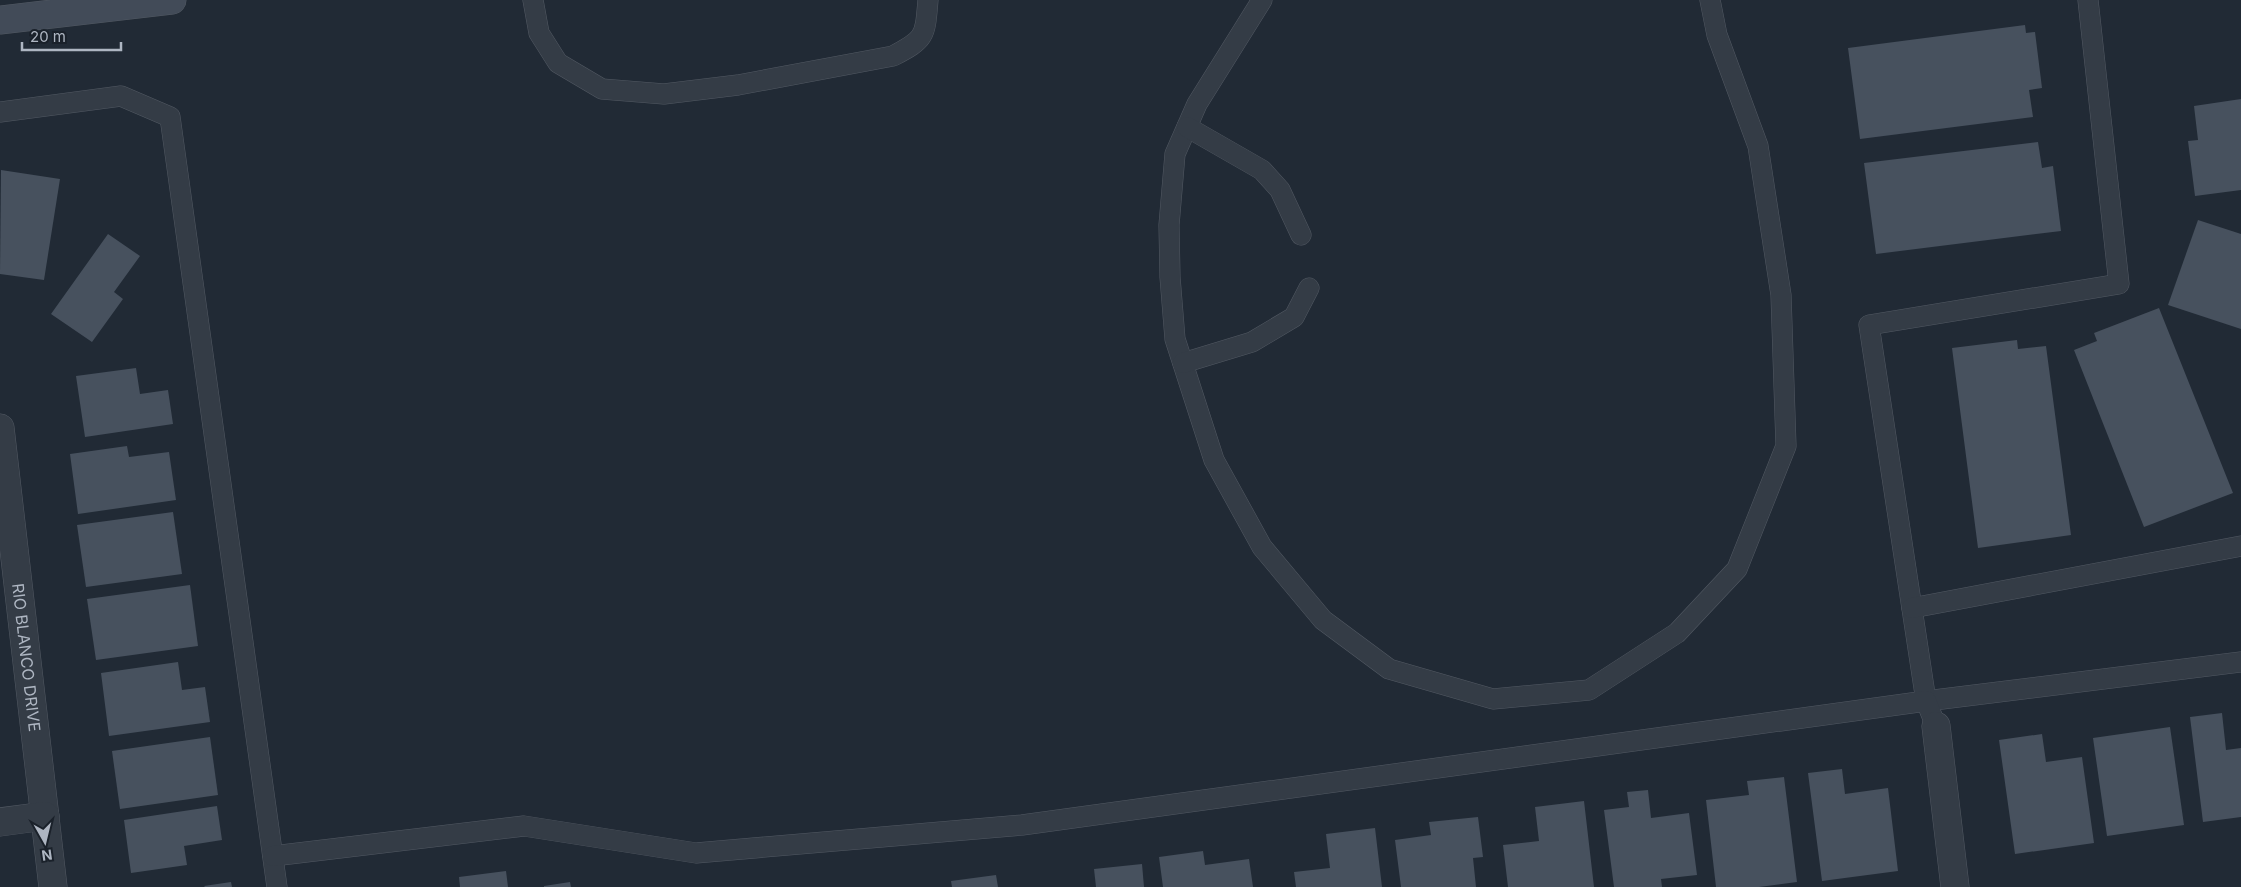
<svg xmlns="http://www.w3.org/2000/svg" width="2241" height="887" font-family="Inter,sans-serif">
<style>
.building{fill:#47515e}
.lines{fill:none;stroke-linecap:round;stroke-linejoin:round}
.service-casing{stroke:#525963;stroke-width:21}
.minor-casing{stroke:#525963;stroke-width:29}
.secondary-casing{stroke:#525963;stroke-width:29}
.service{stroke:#343c46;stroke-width:20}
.minor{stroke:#343c46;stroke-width:28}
.secondary{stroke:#424b58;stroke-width:28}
.labels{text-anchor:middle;stroke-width:4.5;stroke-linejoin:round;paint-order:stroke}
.street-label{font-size:16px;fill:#aeb6c2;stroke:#1a212a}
</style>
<rect width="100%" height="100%" fill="#212a35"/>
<g class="building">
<path d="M2025 25 2026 33 2035 32 2042 88 2029 90 2033 117 1860 139 1848 48Z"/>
<path d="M2241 99V190L2195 196 2188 141 2198 140 2194 106Z"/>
<path d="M2038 142 2042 168 2053 166 2061 231 1876 254 1864 163Z"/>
<path d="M1 170 60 179 44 280 0 274Z"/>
<path d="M2198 220 2241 234V329L2168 305Z"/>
<path d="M108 234 140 256 114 292 123 299 92 342 51 314Z"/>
<path d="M2159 308 2233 493 2144 527 2074 350 2097 341 2094 333Z"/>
<path d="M2017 340 2018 349 2046 346 2071 535 1978 548 1952 348Z"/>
<path d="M136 368 140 394 168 390 173 424 85 437 76 376Z"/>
<path d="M127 446 129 457 169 452 176 500 78 514 70 454Z"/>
<path d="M173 512 182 574 86 587 77 525Z"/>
<path d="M190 585 198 646 96 660 87 599Z"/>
<path d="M178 662 182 690 205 687 210 722 109 736 101 673Z"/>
<path d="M2222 713 2226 750 2241 748V817L2203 822 2190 717Z"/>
<path d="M2170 727 2184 825 2107 836 2093 738Z"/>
<path d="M2042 734 2046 762 2082 757 2094 843 2015 854 1999 740Z"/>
<path d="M210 737 218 795 120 809 112 751Z"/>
<path d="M1842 769 1845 794 1888 788 1898 871 1822 881 1808 773Z"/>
<path d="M1784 777 1797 882 1759 887H1716L1706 800 1749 795 1747 781Z"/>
<path d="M1648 790 1651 818 1689 813 1697 875 1661 879 1662 887H1614L1604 810 1629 807 1627 792Z"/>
<path d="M1584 801 1594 887H1508L1503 845 1539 841 1535 807Z"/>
<path d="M217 806 222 840 184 846 187 865 131 873 124 820Z"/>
<path d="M1478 817 1483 857 1473 858 1476 887H1401L1395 840 1431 835 1429 822Z"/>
<path d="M1375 828 1382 887H1296L1294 872 1330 868 1326 834Z"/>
<path d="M1203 851 1205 865 1249 859 1253 887H1163L1159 857Z"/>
<path d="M1142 864 1144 887H1096L1094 869Z"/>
<path d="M506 871 508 887H460L459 877Z"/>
<path d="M996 875 998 887H952L951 881Z"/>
<path d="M231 882 232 887H205L204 886Z"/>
<path d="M570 882 571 887H544V886Z"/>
</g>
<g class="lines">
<g class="service-casing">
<g id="service">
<path d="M533 0 539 33 558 63 602 89 664 94 738 85 893 56C926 39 925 36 928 0"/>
<path d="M1262 0 1197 104 1175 154 1169 225 1170 277 1175 339 1214 460 1262 547 1323 620 1389 669 1493 699 1589 690 1677 633 1737 569 1786 446 1781 295 1758 146 1717 35 1710 0"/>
<path d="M2088 0 2119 284 1869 325 1926 701 2241 662"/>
<path d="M0 112 121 96 170 117 277 887"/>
<path d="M1187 127 1262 170 1280 190 1301 235"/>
<path d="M1183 363 1252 342 1294 317 1309 288"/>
<path d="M1912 608 2241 546"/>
<path d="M273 856 524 826 696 853 1022 825 1926 701 1936 726"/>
</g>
</g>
<g class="minor-casing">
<g id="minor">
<path id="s1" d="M0 428 53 887"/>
<path d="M1936 726 1955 887"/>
<path d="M0 822 45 816"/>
</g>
</g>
<g class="secondary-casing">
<path id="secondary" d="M0 20 172 0"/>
</g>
<use href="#service" class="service"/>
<use href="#minor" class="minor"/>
<use href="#secondary" class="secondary"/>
</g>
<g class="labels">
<g class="street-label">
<text dy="6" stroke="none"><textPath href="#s1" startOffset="231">RIO BLANCO DRIVE</textPath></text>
</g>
</g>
<g transform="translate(45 842) rotate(172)" stroke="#1a212a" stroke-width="4" paint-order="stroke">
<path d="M0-4L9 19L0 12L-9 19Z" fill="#aeb6c2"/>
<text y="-8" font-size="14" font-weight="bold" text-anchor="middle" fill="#aeb6c2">N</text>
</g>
<path d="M22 42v8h99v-8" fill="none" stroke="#aeb6c2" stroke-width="2.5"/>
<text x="30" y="42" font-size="15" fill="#aeb6c2" stroke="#1a212a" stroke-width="4" paint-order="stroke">20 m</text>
</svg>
